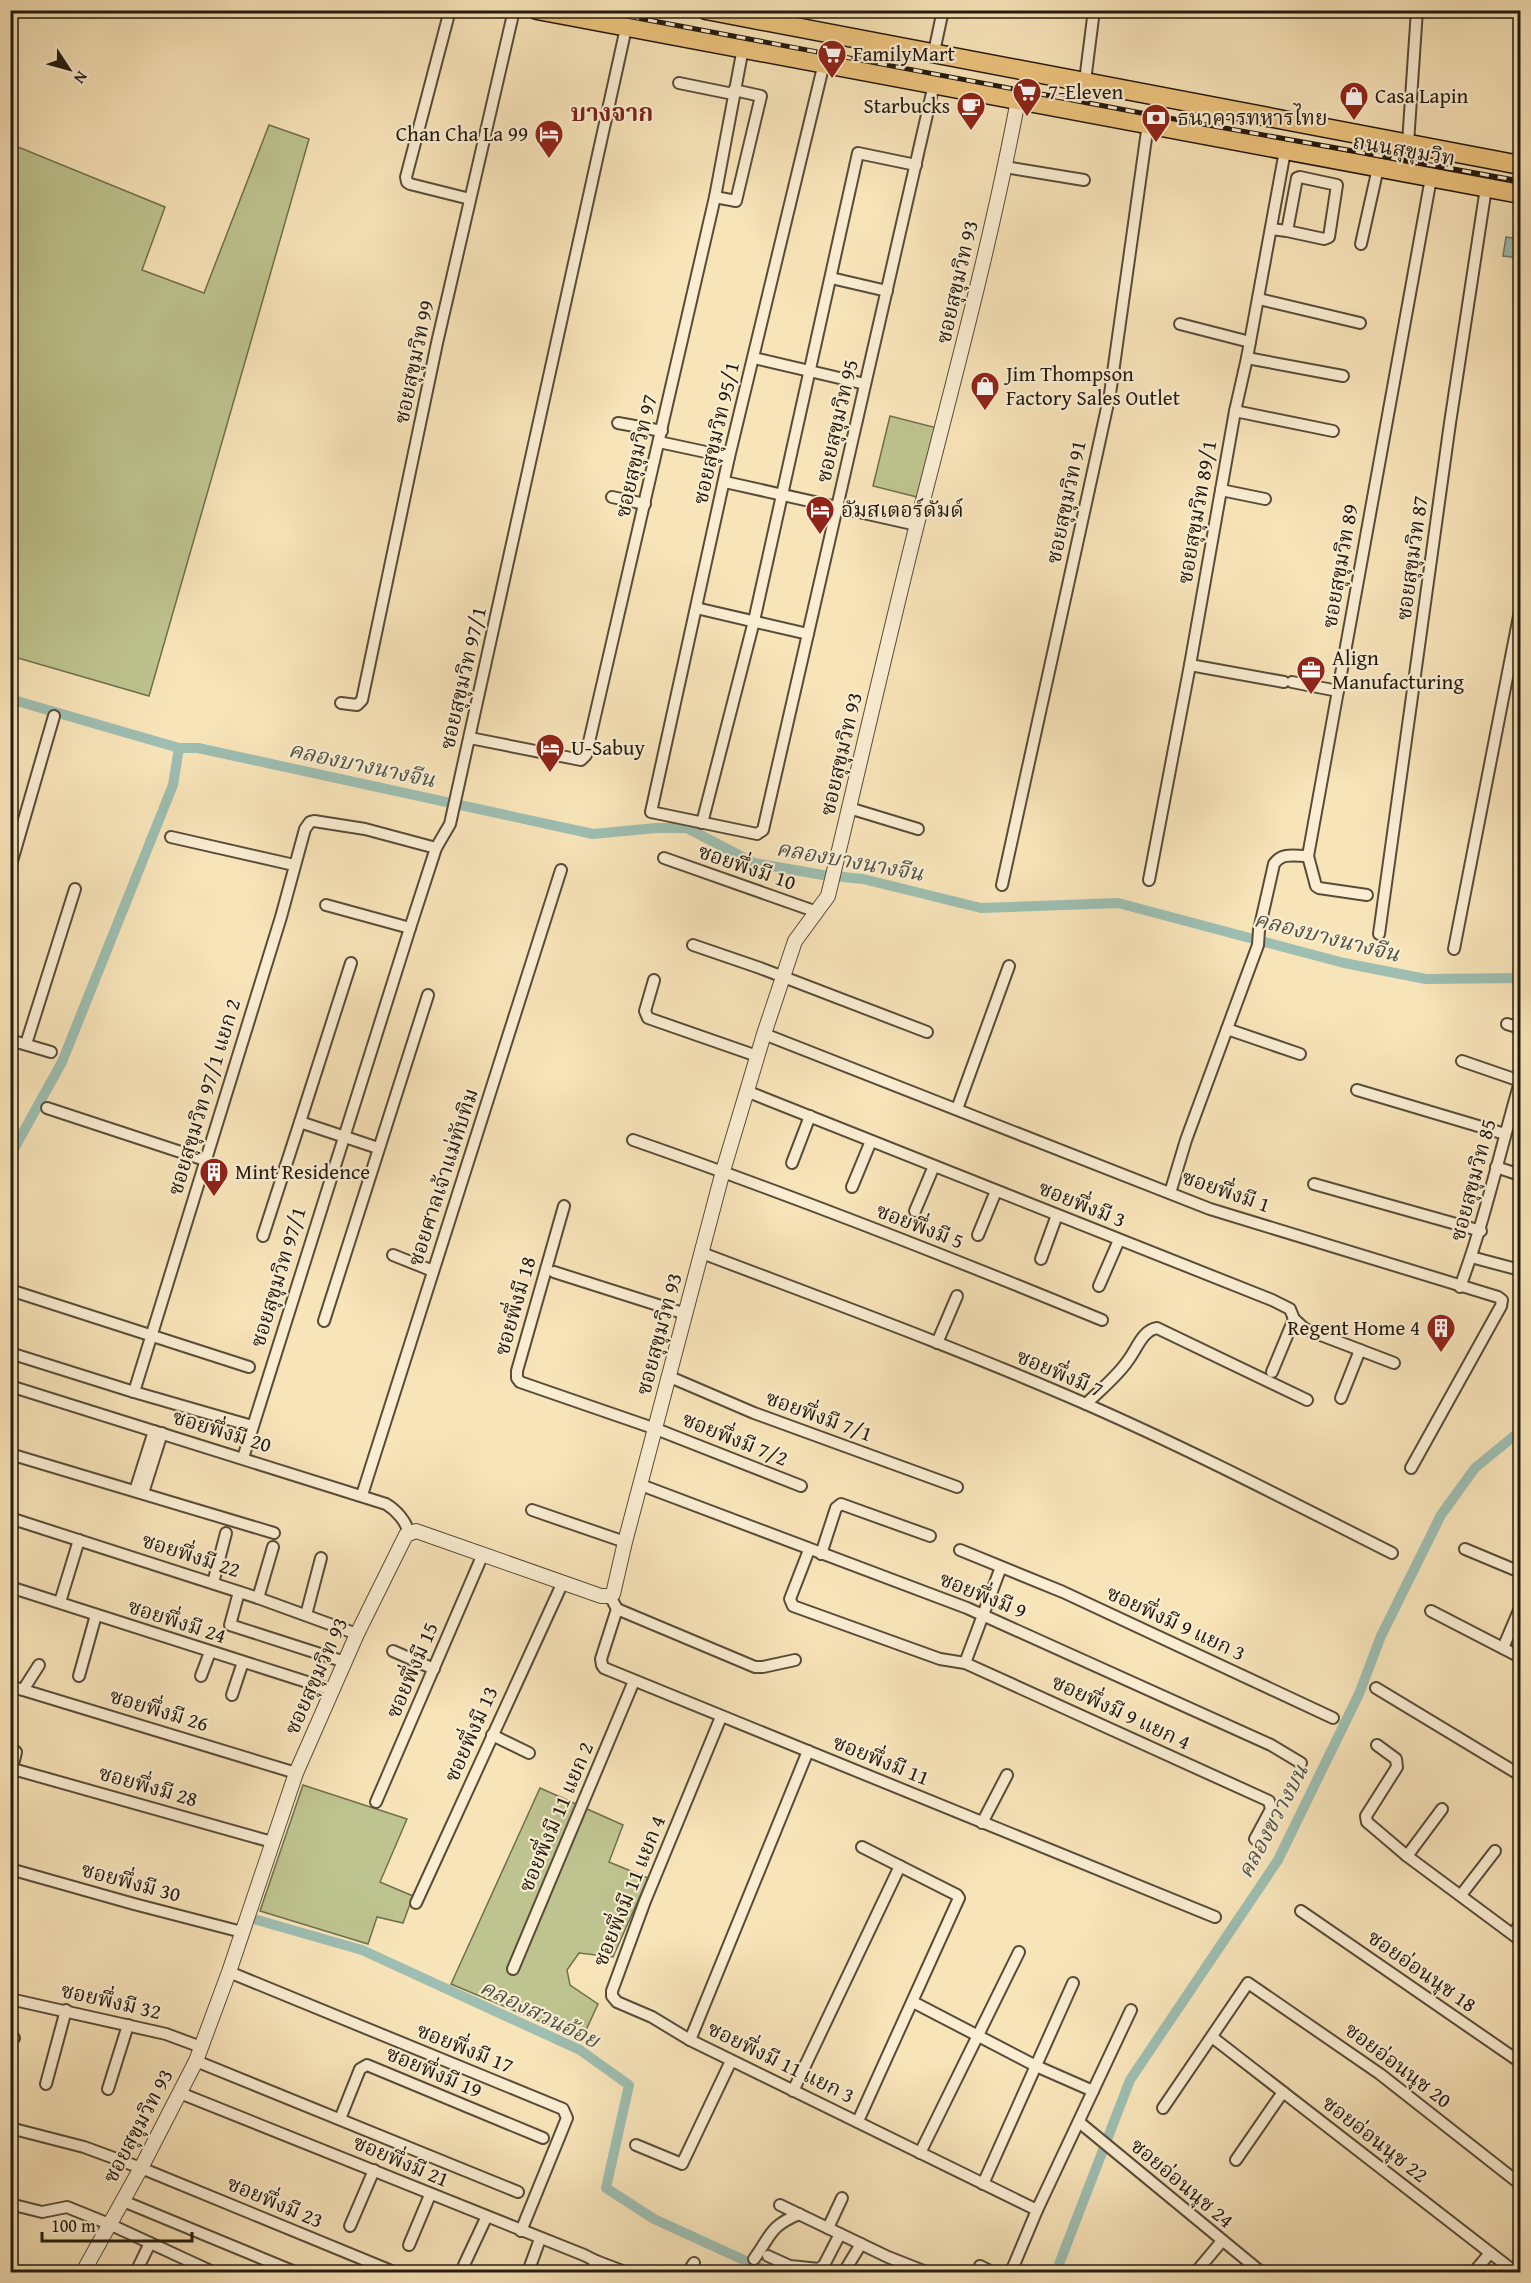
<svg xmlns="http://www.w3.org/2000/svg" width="1531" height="2283" font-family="'Gentium Book Plus','Noto Serif Thai',serif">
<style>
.green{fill:#bec48f;stroke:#706f4e;stroke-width:1.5}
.water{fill:#9dbeb1;stroke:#6c7c70;stroke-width:1.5}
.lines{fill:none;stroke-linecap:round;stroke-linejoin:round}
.canal{stroke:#9dbeb1;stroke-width:10}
.minor-casing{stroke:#584c39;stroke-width:14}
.tertiary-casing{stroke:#584c39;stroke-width:16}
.primary-casing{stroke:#231a0e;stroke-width:21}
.minor{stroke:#faedd2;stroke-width:10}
.tertiary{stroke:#faedd2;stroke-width:14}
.primary{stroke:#ecc27c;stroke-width:18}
.rail-casing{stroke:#231a0e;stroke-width:5}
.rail{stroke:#faedd2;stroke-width:3;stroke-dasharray:9;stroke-linecap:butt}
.labels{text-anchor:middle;stroke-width:4.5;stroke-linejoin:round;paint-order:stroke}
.poi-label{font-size:21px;fill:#231a0e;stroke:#faedd2;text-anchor:start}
.street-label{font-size:21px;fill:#231a0e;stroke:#faedd2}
.water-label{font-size:22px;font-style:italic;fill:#4e5347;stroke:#faedd2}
.quarter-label{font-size:24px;font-weight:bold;fill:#7a1f14;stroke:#faedd2}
</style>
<rect width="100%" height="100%" fill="#f8e4b9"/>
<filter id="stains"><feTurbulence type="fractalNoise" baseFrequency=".00333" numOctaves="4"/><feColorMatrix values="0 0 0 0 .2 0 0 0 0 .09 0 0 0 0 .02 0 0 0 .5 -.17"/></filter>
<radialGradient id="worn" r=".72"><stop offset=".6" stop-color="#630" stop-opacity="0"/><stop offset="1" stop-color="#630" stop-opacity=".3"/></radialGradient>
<g class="green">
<path d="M269 125 309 139 149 696 11 656V144L165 207 142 270 204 293Z"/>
<path d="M890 416 937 428 921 498 873 486Z"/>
<path d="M303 1785 407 1819 380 1882 413 1896 403 1923 377 1917 368 1944 260 1911Z"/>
<path d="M540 1788 623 1825 609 1862 648 1878 613 1957 579 1953 567 1970 570 1985 598 2004 582 2039 451 1984Z"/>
</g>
<path class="water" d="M1506 237 1520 239V258L1503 256Z"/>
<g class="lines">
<g class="canal">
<path d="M10 699 179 748H198L593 834 656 828H687L754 863 823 875 863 879 981 908 1118 903 1344 963 1426 979 1520 978"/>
<path d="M10 1156 62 1062 173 785 179 748"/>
<path d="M257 1920 362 1950 580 2050 629 2085 606 2188 654 2219 770 2272"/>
<path d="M1056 2272 1130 2080 1278 1860 1359 1694 1381 1636 1441 1515 1475 1468 1520 1431"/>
</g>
<g class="minor-casing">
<g id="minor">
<path d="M450 10 406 177 407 182 410 184 470 199"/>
<path d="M934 52 943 10"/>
<path d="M824 63 729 457 651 812 757 834 763 830 934 84"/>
<path d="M1085 81 1094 10"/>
<path d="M679 83 733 94"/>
<path d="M1408 143 1417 10"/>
<path d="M1005 167 1084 180"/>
<path d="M715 197 736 201 761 96 734 90"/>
<path d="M1271 229 1287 231 1297 178 1300 177 1337 185 1329 237 1324 239 1287 231"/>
<path d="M1361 244 1378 168"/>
<path d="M831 278 887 291"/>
<path d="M1259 299 1360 323"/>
<path d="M1180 324 1250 342"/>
<path d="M754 358 865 384"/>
<path d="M1247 358 1343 376"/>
<path d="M1235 411 1333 431"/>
<path d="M618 423 662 431"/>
<path d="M659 442 729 457"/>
<path d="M725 482 917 525"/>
<path d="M1221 490 1265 499"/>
<path d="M612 497 645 504"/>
<path d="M696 608 808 634"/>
<path d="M1190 665 1284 682"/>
<path d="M1292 682 1338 691"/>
<path d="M341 703 357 705 362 700 437 343 514 10"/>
<path d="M470 738 581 760 586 755 715 197 743 48"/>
<path d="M849 808 918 829"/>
<path d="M702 823 754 621 858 153 916 165"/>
<path d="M171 837 294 865"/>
<path d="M1308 856 1316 886 1319 888 1367 895"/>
<path d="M664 858 817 912"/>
<path d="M10 868 54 716"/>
<path d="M1149 880 1190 665 1235 411 1247 358 1285 151"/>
<path d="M1002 885 1110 394 1148 124"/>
<path d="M326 905 410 928"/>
<path d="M1379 934 1450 423 1486 188"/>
<path d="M693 945 760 968 927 1032"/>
<path d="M1454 949 1520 611"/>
<path d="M351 963 300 1122 378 1148"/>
<path d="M654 980 645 1011 648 1018 757 1056"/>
<path d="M1507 1024 1520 1028"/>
<path d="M1227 1029 1300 1054"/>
<path d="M764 1034 1210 1209 1498 1297 1502 1300 1501 1306 1411 1468"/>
<path d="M10 1040 51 1052"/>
<path d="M26 1044 75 889"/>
<path d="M1462 1061 1520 1081"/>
<path d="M1357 1090 1505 1134"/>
<path d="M746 1091 1272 1300 1290 1309 1294 1319 1305 1329 1394 1363"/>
<path d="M47 1108 205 1160"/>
<path d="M957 1109 1009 966"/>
<path d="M633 1140C791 1195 947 1256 1102 1320"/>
<path d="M792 1163 810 1116"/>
<path d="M1496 1167 1520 1175"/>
<path d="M1314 1184 1481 1231"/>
<path d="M852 1187 871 1141"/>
<path d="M1170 1193 1186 1140 1258 945 1259 930 1274 864C1282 852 1294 856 1308 856L1431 178"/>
<path d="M564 1206 517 1371V1378L520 1382 656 1429 801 1486"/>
<path d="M915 1211 934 1166"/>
<path d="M978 1235 996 1191"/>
<path d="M263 1236 300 1122"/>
<path d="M702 1253C831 1302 960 1349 1086 1404 1191 1450 1291 1502 1392 1553"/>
<path d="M393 1255 433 1271"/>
<path d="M1471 1257 1520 1270"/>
<path d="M1041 1259 1057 1215"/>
<path d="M554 1272 686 1314"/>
<path d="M1099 1286 1119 1240"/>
<path d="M1460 1287C1485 1220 1500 1151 1520 1082"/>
<path d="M10 1290 249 1367"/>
<path d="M324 1321 428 995"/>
<path d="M937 1343 957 1296"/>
<path d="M10 1353 134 1392"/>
<path d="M1272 1372 1294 1319"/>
<path d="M670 1377 754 1413 957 1487"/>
<path d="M10 1386 386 1504C396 1510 406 1521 409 1533"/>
<path d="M1341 1398 1360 1350"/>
<path d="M1086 1404C1100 1390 1118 1376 1129 1359 1137 1348 1143 1330 1157 1328L1307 1400"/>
<path d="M252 1426 134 1392 281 917 305 829 310 822 314 821 365 829 436 848"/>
<path d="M10 1454 274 1533"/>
<path d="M243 1458 410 928 436 848 450 824 626 28"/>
<path d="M641 1485 967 1608 1271 1745 1301 1763"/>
<path d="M135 1491 154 1431"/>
<path d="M143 1493 162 1433"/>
<path d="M362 1495 561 870"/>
<path d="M532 1510 625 1542"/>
<path d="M10 1518 258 1598 357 1634"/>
<path d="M1465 1549 1520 1572"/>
<path d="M809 1550 790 1599 793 1606 940 1659 965 1663"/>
<path d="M960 1550 1063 1592 1333 1718"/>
<path d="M821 1554 836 1508 841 1504 930 1536"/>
<path d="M1001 1567 965 1663 1269 1801 1271 1809 1255 1839"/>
<path d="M213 1583 226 1533"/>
<path d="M10 1587 332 1690"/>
<path d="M239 1592 230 1625 345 1662"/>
<path d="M610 1596 617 1609 601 1659 602 1665 604 1668 1215 1917"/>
<path d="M258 1598 273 1547"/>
<path d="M60 1602 79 1540"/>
<path d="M617 1609 755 1667H763L795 1660"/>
<path d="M1431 1611 1520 1657"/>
<path d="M306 1615 321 1558"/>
<path d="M1503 1648 1520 1608"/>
<path d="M393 1651 434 1669"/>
<path d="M79 1676 96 1615"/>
<path d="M201 1676 210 1652"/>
<path d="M10 1686 296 1773"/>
<path d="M1376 1688 1520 1775"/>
<path d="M23 1690 39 1665"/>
<path d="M232 1695 243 1662"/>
<path d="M492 1735 529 1753"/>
<path d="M1377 1745 1396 1759 1397 1767 1366 1816 1367 1822 1407 1856 1520 1940"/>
<path d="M10 1747 16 1752 10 1777"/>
<path d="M808 1751 690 2040 1037 2210"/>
<path d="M13 1769 272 1842"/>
<path d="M376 1802 483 1554"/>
<path d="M982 1823 1007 1775"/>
<path d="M1407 1856 1442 1809"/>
<path d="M10 1869 134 1904 242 1932"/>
<path d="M1461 1895 1495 1851"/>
<path d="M416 1903 563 1582"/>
<path d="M1301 1911 1520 2062"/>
<path d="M1513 1934 1520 1924"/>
<path d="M513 1969 634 1681"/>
<path d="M229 1972 563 2109 567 2118 521 2231"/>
<path d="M10 1999 166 2034 201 2047"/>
<path d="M913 2002 1036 2066 1093 2091"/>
<path d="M10 2037 14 2038"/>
<path d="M1212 2037 1515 2272"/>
<path d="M690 2040 652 2017 617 2002 612 1996V1991L645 1901 721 1717"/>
<path d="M196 2061 518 2192"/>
<path d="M46 2084 66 2010"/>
<path d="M108 2089 128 2025"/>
<path d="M793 2091 900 1866"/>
<path d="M180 2093 584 2255 596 2261 591 2272"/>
<path d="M1163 2108 1248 1983 1380 2074 1520 2184"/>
<path d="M340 2119 360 2069 367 2065 543 2138"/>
<path d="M858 2121 959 1898 957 1895 862 1847"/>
<path d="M1079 2122 1261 2272"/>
<path d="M10 2128 84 2147 141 2168 394 2272"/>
<path d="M636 2145 682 2164 731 2061"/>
<path d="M920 2153 1019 1952"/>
<path d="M1236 2160 1283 2092"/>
<path d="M983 2184 1073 1983"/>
<path d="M123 2201 295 2272"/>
<path d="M10 2204 42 2212 67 2207 109 2224 213 2272"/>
<path d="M780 2205 888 2257 926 2272"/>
<path d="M350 2226 374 2170"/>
<path d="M828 2228 842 2198"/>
<path d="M409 2245 430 2195"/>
<path d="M768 2256 790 2266 819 2269 824 2265 840 2234"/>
<path d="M754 2259C772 2234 769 2227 799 2214"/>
<path d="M596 2261 625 2272"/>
<path d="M464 2265 486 2218"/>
<path d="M980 2266 992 2272"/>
<path d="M136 2272 150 2243"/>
<path d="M528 2272 540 2239"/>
<path d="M688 2272 694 2263"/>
<path d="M844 2272 861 2244"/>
<path d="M1011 2272 1037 2210 1131 2010"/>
<path d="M1196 2272 1222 2241"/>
<path d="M1474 2272 1490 2253"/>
</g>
</g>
<g class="tertiary-casing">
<path id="tertiary" d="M83 2272 141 2168 196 2061 229 1972 296 1773 357 1634 406 1535 416 1531 601 1596H610L613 1594 625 1542 723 1171 764 1034 795 941 828 896C858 772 886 648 917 524 953 383 991 243 1018 100"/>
</g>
<g class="primary-casing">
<g id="primary">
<path d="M537 10 1520 194"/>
<path d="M706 10 1520 165"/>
</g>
</g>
<use href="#minor" class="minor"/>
<use href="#tertiary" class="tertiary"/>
<use href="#primary" class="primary"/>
<g class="rail-casing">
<path id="rail" d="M595 10 1152 115 1520 181"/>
</g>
<use href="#rail" class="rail"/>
</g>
<defs>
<g id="supermarket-pin" transform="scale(1.5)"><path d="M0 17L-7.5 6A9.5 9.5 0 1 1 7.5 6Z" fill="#8f2418" stroke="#faedd2"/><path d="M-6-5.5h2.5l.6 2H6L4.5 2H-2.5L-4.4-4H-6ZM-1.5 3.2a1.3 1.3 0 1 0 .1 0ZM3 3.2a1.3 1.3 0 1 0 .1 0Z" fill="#fff"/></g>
<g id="shop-pin" transform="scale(1.5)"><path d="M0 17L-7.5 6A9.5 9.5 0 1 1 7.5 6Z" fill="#8f2418" stroke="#faedd2"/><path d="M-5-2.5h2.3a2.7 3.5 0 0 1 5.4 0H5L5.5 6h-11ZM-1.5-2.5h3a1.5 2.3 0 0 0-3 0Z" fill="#fff"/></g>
<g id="cafe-pin" transform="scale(1.5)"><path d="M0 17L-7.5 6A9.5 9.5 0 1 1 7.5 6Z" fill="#8f2418" stroke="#faedd2"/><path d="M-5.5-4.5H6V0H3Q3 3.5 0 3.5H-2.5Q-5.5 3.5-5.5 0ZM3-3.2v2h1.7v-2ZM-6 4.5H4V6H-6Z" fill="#fff"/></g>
<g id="bank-pin" transform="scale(1.5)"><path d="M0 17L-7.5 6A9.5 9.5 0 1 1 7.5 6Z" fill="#8f2418" stroke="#faedd2"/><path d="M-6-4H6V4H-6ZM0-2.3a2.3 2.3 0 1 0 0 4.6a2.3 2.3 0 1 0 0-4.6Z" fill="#fff"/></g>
<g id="hotel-pin" transform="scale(1.5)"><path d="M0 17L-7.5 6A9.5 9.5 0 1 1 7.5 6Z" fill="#8f2418" stroke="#faedd2"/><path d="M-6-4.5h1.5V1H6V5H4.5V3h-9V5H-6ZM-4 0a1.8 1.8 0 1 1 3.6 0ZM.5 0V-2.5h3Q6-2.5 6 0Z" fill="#fff"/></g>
<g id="office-pin" transform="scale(1.5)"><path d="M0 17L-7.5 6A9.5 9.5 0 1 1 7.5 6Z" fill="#8f2418" stroke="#faedd2"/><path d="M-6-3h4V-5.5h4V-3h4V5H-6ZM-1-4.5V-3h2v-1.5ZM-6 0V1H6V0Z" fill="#fff"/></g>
<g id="building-pin" transform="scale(1.5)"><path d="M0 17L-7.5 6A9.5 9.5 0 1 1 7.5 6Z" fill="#8f2418" stroke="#faedd2"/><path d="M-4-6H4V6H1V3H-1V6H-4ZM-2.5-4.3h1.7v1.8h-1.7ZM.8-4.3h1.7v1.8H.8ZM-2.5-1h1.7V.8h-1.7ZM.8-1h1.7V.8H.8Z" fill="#fff"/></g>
</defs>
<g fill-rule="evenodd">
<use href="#supermarket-pin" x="832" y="54"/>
<use href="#supermarket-pin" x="1027" y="92"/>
<use href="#shop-pin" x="1354" y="96"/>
<use href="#cafe-pin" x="971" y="106"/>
<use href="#bank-pin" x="1156" y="118"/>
<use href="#hotel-pin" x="549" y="134"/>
<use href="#shop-pin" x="985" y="386"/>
<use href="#hotel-pin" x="820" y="510"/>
<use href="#office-pin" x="1311" y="670"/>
<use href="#hotel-pin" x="550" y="748"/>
<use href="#building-pin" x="214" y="1172"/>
<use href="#building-pin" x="1441" y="1328"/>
</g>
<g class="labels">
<g class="poi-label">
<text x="853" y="61">FamilyMart</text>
<text x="1048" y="99">7-Eleven</text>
<text x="1375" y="103">Casa Lapin</text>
<text x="950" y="113" text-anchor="end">Starbucks</text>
<text x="1177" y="125">ธนาคารทหารไทย</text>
<text x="528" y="141" text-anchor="end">Chan Cha La 99</text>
<text x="1006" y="381">Jim Thompson<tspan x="1006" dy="24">Factory Sales Outlet</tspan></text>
<text x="841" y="517">อัมสเตอร์ดัมด์</text>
<text x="1332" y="665">Align<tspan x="1332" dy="24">Manufacturing</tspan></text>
<text x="571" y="755">U-Sabuy</text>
<text x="235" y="1179">Mint Residence</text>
<text x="1420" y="1335" text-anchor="end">Regent Home 4</text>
</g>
<g class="street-label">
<text transform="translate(1404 150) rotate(10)" y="7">ถนนสุขุมวิท</text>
<text transform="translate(957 282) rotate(-77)" y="7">ซอยสุขุมวิท 93</text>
<text transform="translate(414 362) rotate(-78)" y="7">ซอยสุขุมวิท 99</text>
<text transform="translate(837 421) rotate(-77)" y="7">ซอยสุขุมวิท 95</text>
<text transform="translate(716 433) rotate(-77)" y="7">ซอยสุขุมวิท 95/1</text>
<text transform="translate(636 456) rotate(-77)" y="7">ซอยสุขุมวิท 97</text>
<text transform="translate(1066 502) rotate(-78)" y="7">ซอยสุขุมวิท 91</text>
<text transform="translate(1197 512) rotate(-80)" y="7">ซอยสุขุมวิท 89/1</text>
<text transform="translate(1412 558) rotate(-82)" y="7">ซอยสุขุมวิท 87</text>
<text transform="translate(1340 566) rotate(-80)" y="7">ซอยสุขุมวิท 89</text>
<text transform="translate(463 678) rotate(-77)" y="7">ซอยสุขุมวิท 97/1</text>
<text transform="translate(841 754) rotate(-77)" y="7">ซอยสุขุมวิท 93</text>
<text transform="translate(747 867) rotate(19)" y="7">ซอยพึ่งมี 10</text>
<text transform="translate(204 1097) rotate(-73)" y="7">ซอยสุขุมวิท 97/1 แยก 2</text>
<text transform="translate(443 1177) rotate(-72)" y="7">ซอยศาลเจ้าแม่ทับทิม</text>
<text transform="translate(1473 1180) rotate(-75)" y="7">ซอยสุขุมวิท 85</text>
<text transform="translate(1226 1191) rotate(19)" y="7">ซอยพึ่งมี 1</text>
<text transform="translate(1082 1204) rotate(22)" y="7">ซอยพึ่งมี 3</text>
<text transform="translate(920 1226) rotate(21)" y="7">ซอยพึ่งมี 5</text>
<text transform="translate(278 1277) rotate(-73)" y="7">ซอยสุขุมวิท 97/1</text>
<text transform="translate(515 1306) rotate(-74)" y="7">ซอยพึ่งมี 18</text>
<text transform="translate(659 1334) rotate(-75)" y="7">ซอยสุขุมวิท 93</text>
<text transform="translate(1060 1373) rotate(23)" y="7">ซอยพึ่งมี 7</text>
<text transform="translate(819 1416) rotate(20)" y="7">ซอยพึ่งมี 7/1</text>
<text transform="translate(222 1431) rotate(17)" y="7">ซอยพึ่งมี 20</text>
<text transform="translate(735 1439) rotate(22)" y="7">ซอยพึ่งมี 7/2</text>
<text transform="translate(191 1555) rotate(18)" y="7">ซอยพึ่งมี 22</text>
<text transform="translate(983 1595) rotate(22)" y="7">ซอยพึ่งมี 9</text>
<text transform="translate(177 1621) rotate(18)" y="7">ซอยพึ่งมี 24</text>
<text transform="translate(1176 1623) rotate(25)" y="7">ซอยพึ่งมี 9 แยก 3</text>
<text transform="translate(412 1670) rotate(-67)" y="7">ซอยพึ่งมี 15</text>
<text transform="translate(316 1676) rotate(-66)" y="7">ซอยสุขุมวิท 93</text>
<text transform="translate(159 1710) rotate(17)" y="7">ซอยพึ่งมี 26</text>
<text transform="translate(1121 1712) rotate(25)" y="7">ซอยพึ่งมี 9 แยก 4</text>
<text transform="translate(471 1734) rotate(-66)" y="7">ซอยพึ่งมี 13</text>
<text transform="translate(881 1760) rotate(22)" y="7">ซอยพึ่งมี 11</text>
<text transform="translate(148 1786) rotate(16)" y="7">ซอยพึ่งมี 28</text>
<text transform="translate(556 1817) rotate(-67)" y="7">ซอยพึ่งมี 11 แยก 2</text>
<text transform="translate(131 1882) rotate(15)" y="7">ซอยพึ่งมี 30</text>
<text transform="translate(629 1891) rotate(-68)" y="7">ซอยพึ่งมี 11 แยก 4</text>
<text transform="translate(1422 1971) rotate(35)" y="7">ซอยอ่อนนุช 18</text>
<text transform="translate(111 2001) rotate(13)" y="7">ซอยพึ่งมี 32</text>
<text transform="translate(465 2048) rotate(22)" y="7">ซอยพึ่งมี 17</text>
<text transform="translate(781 2062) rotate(26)" y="7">ซอยพึ่งมี 11 แยก 3</text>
<text transform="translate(1398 2065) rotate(37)" y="7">ซอยอ่อนนุช 20</text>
<text transform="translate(434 2072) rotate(23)" y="7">ซอยพึ่งมี 19</text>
<text transform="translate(138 2126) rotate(-62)" y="7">ซอยสุขุมวิท 93</text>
<text transform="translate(1375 2139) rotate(38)" y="7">ซอยอ่อนนุช 22</text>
<text transform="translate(401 2161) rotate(23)" y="7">ซอยพึ่งมี 21</text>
<text transform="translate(1182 2183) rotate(40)" y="7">ซอยอ่อนนุช 24</text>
<text transform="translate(275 2202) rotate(23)" y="7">ซอยพึ่งมี 23</text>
</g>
<g class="water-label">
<text transform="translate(362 764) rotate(12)" y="8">คลองบางนางจีน</text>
<text transform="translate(850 860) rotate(10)" y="8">คลองบางนางจีน</text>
<text transform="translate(1327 936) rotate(14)" y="8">คลองบางนางจีน</text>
<text transform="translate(1272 1821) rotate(-62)" y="8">คลองขวางบน</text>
<text transform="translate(540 2013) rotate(26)" y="8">คลองสวนอ้อย</text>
</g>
<g class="quarter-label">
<text x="612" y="121">บางจาก</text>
</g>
</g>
<rect width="1531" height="2283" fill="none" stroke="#f8e4b9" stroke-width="36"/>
<rect x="12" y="12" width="1507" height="2259" fill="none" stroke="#231a0e" stroke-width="3"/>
<rect x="18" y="18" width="1495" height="2247" fill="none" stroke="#231a0e" stroke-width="1.5"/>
<g transform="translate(69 69) rotate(126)" stroke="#faedd2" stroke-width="4.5" paint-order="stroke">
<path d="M0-4.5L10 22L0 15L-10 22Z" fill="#231a0e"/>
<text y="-9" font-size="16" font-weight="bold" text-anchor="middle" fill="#231a0e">N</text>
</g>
<path d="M42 2232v9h150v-9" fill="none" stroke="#231a0e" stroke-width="3"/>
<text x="51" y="2232" font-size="18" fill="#231a0e" stroke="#faedd2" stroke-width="4.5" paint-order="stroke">100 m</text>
<rect width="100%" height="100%" filter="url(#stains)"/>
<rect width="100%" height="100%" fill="url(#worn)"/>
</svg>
